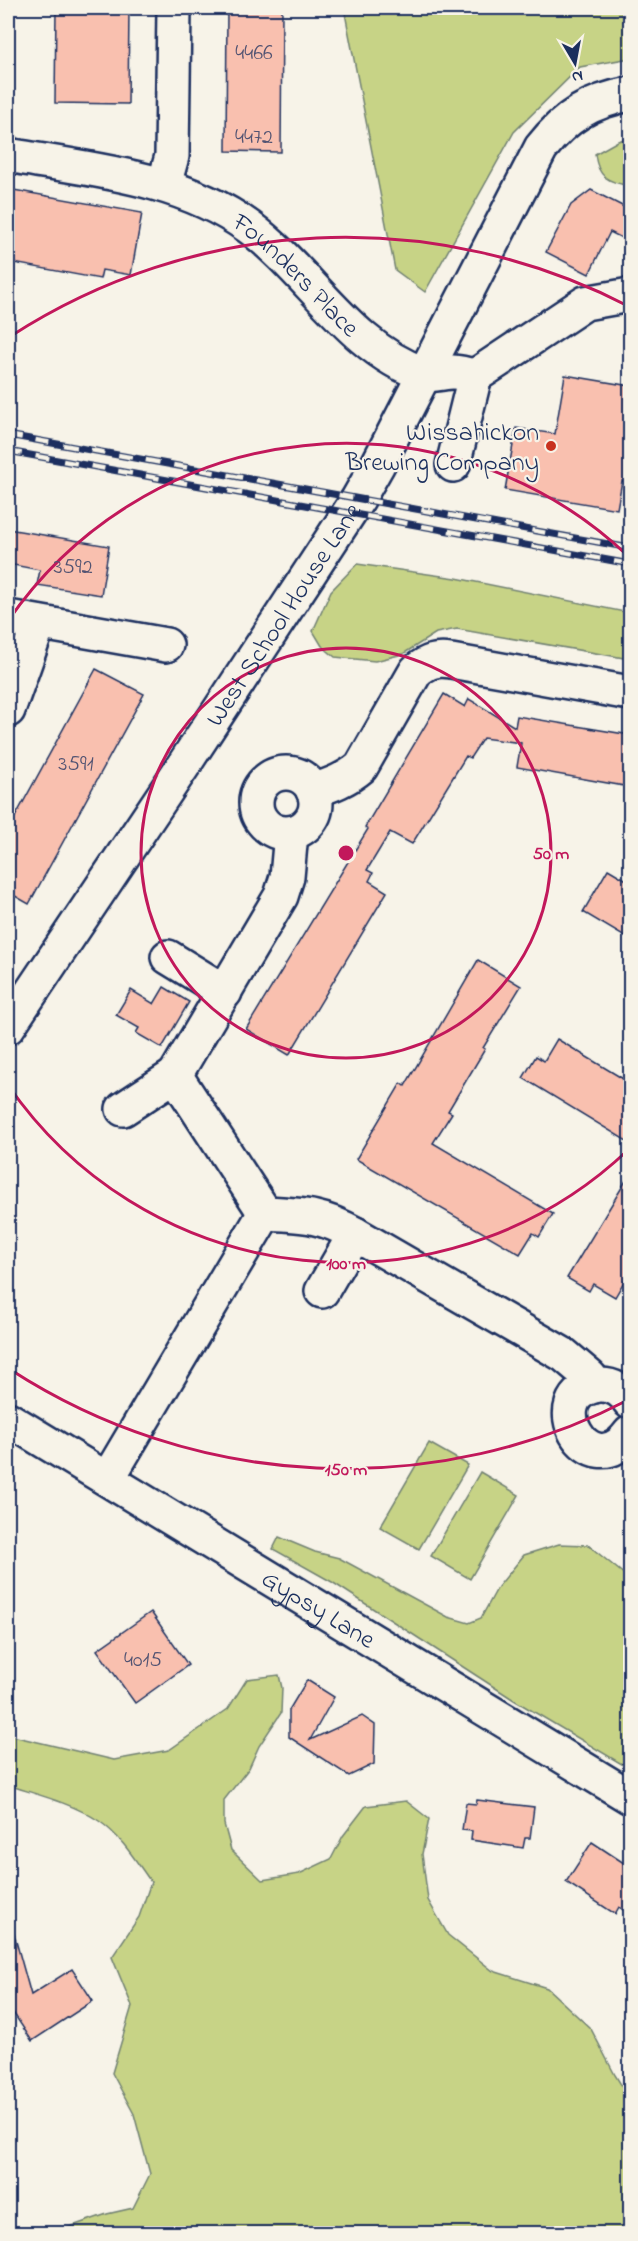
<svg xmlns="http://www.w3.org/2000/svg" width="638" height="2241" font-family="'Indie Flower',sans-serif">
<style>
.green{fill:#c7d386;stroke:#718172;stroke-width:1.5}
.building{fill:#f9c0af;stroke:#1b2f5e;stroke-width:1.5}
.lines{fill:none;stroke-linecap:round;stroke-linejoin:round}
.minor-casing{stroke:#1b2f5e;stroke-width:38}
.minor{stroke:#f7f3e8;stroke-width:33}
.rail-casing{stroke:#1b2f5e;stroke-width:7}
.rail{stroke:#f7f3e8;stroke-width:4.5;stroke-dasharray:14;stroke-linecap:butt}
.ring{fill:none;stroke:#c2185b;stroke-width:3}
.poi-dot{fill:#c8321e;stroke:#f7f3e8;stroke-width:2}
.labels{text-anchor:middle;stroke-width:4.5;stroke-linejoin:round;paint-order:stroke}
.number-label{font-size:22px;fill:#525372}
.street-label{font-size:26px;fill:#1b2f5e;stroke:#f7f3e8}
.poi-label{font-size:26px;fill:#1b2f5e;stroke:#f7f3e8;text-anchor:end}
.centre{fill:#c2185b;stroke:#f7f3e8;stroke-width:3}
.ring-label{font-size:18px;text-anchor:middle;font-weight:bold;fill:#c2185b;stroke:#f7f3e8;stroke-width:4.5;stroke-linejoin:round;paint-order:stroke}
</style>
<rect width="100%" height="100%" fill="#f7f3e8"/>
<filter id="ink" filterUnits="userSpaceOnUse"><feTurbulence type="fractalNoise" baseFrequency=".0167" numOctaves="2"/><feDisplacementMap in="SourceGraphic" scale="12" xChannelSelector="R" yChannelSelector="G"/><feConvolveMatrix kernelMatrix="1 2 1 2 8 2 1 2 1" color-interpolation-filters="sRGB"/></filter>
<g filter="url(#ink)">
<g class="green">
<path d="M344 8H630V58L580 67 514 132 425 292 395 270Z"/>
<path d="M630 137V186C608 182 598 178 595 154L618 141Z"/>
<path d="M357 564 456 578 630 613V659L457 629 436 633 403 654 375 661 335 657 322 646 313 631 331 591Z"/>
<path d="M429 1443 468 1465 419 1549 380 1527Z"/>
<path d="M480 1472 519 1495 470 1579 431 1556Z"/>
<path d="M279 1537 315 1552 339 1558 448 1617 469 1623 481 1618 498 1587 524 1555 559 1544 588 1545 630 1579V1769L514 1700 332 1582 273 1549Z"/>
<path d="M279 1675 282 1688 281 1713 259 1746 249 1768 224 1800V1824L231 1850 262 1880 299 1874 331 1859 343 1836 366 1806 406 1801 429 1819 422 1854 428 1900 448 1935 493 1971 547 1988 591 2029 615 2075 630 2099V2233H52L107 2214 133 2208 150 2174 134 2114 112 2073 132 2006 112 1957 139 1917 151 1882C136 1861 121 1836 99 1821 72 1803 38 1795 8 1785V1735L114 1760 169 1750 228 1709 247 1679Z"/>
</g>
<g class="building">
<path d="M56 8H129L128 104 55 103Z"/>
<path d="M227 8H282L281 152 226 151Z"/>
<path d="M8 189 142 213 131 275 102 270 100 279 8 262Z"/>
<path d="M591 190 630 210V242L610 232 589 274 546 252 571 205Z"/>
<path d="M565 375 630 386V483L622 481 617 509 505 490 516 428 555 434Z"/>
<path d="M8 529 109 546 101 595 37 585 40 570 8 564Z"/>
<path d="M96 669 144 694 29 904 8 892V830Z"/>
<path d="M444 694 465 707 469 699 515 727 517 716 630 735V787L517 767 521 743 483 738 470 758 466 756 412 844 390 832 367 870 373 873 369 881 387 892 289 1055 246 1029 368 829 365 827Z"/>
<path d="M608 869 630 882V940L583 912Z"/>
<path d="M478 960 521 986 483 1048 485 1049 448 1111 452 1113 433 1143 553 1214 539 1237 533 1233 520 1254 356 1159 401 1083 405 1086Z"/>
<path d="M164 987 189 1002 162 1048 136 1033 139 1028 116 1015 131 990 154 1004Z"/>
<path d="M557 1039 630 1083V1143L523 1078 536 1056 544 1061Z"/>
<path d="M630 1174V1271L615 1297 593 1284 589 1291 567 1278Z"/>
<path d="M151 1612 188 1665 135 1703 97 1650Z"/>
<path d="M307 1680 334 1697 310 1740 362 1716 375 1725 374 1764 349 1776 289 1737V1710Z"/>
<path d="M477 1800 534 1807 530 1838H525L523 1848 471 1840 472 1831 462 1830 466 1803 476 1804Z"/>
<path d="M592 1842 630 1867V1915L619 1907 615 1914 566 1882Z"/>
<path d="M14 1934 31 1995 72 1969 93 2001 32 2041 8 2005V1935Z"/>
</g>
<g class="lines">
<g class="minor-casing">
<g id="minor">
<path id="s1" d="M8 155C90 170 179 176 249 227 308 270 351 349 422 373 431 377 443 372 453 372 460 372 468 375 475 376L585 303 630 295"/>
<path d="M164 185 172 156 174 8"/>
<path d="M453 465 475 376"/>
<path d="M8 617 166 645"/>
<path d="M8 710 39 623"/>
<circle cx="286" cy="803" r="30"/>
<path d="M313 791C331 785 347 779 361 767L416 671C428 661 436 659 451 661L630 693"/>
<path d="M168 957 225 992"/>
<path id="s2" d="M8 1027 185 763 358 499 378 464 541 148C566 116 591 101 630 94"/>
<path d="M175 1075 281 896 287 877 291 833"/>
<path d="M123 1109 175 1075 265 1213C303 1215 322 1215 355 1234"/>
<path d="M322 1291 355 1234 564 1355 590 1377 594 1386"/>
<path d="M630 1402C623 1391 612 1384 599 1385 537 1394 589 1489 630 1433"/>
<path id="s3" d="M8 1419 630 1797"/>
<path d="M108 1478 265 1213"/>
</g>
</g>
<use href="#minor" class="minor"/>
<g class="rail-casing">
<g id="rail">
<path d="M8 435 630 548"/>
<path d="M8 451 630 564"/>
</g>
</g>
<use href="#rail" class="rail"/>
</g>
</g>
<g class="ring">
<circle cx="346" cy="853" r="205"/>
<path d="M628 1150A410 410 0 0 1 8 1085M8 621A410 410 0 0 1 628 556"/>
<path d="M630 1399A616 616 0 0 1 11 1370M11 336A616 616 0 0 1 630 307"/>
</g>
<circle class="poi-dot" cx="551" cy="446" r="6"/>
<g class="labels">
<g class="number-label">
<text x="254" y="59">4466</text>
<text x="254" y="143">4472</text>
<text x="73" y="573">3592</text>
<text x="76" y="770">3591</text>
<text x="143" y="1666">4015</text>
</g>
<g class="street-label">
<text dy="9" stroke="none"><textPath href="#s1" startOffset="321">Founders Place</textPath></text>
<text dy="9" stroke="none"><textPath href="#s2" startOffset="496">West School House Lane</textPath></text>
<text dy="9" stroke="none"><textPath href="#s3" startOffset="364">Gypsy Lane</textPath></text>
</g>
<g class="poi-label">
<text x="539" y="440">Wissahickon<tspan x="539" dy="30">Brewing Company</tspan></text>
</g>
</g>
<circle cx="346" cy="853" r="9" class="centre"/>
<g class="ring-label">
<text x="551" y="859">50 m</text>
<text x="346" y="1269">100 m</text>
<text x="346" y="1475">150 m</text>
</g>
<rect width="638" height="2241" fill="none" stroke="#f7f3e8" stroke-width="30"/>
<rect x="15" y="15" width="608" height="2211" fill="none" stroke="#1b2f5e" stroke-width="2" filter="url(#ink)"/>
<g transform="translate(575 63) rotate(170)" stroke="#f7f3e8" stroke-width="4.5" paint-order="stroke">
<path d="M0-4.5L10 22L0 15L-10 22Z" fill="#1b2f5e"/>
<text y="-9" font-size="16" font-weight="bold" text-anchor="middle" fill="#1b2f5e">N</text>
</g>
</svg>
